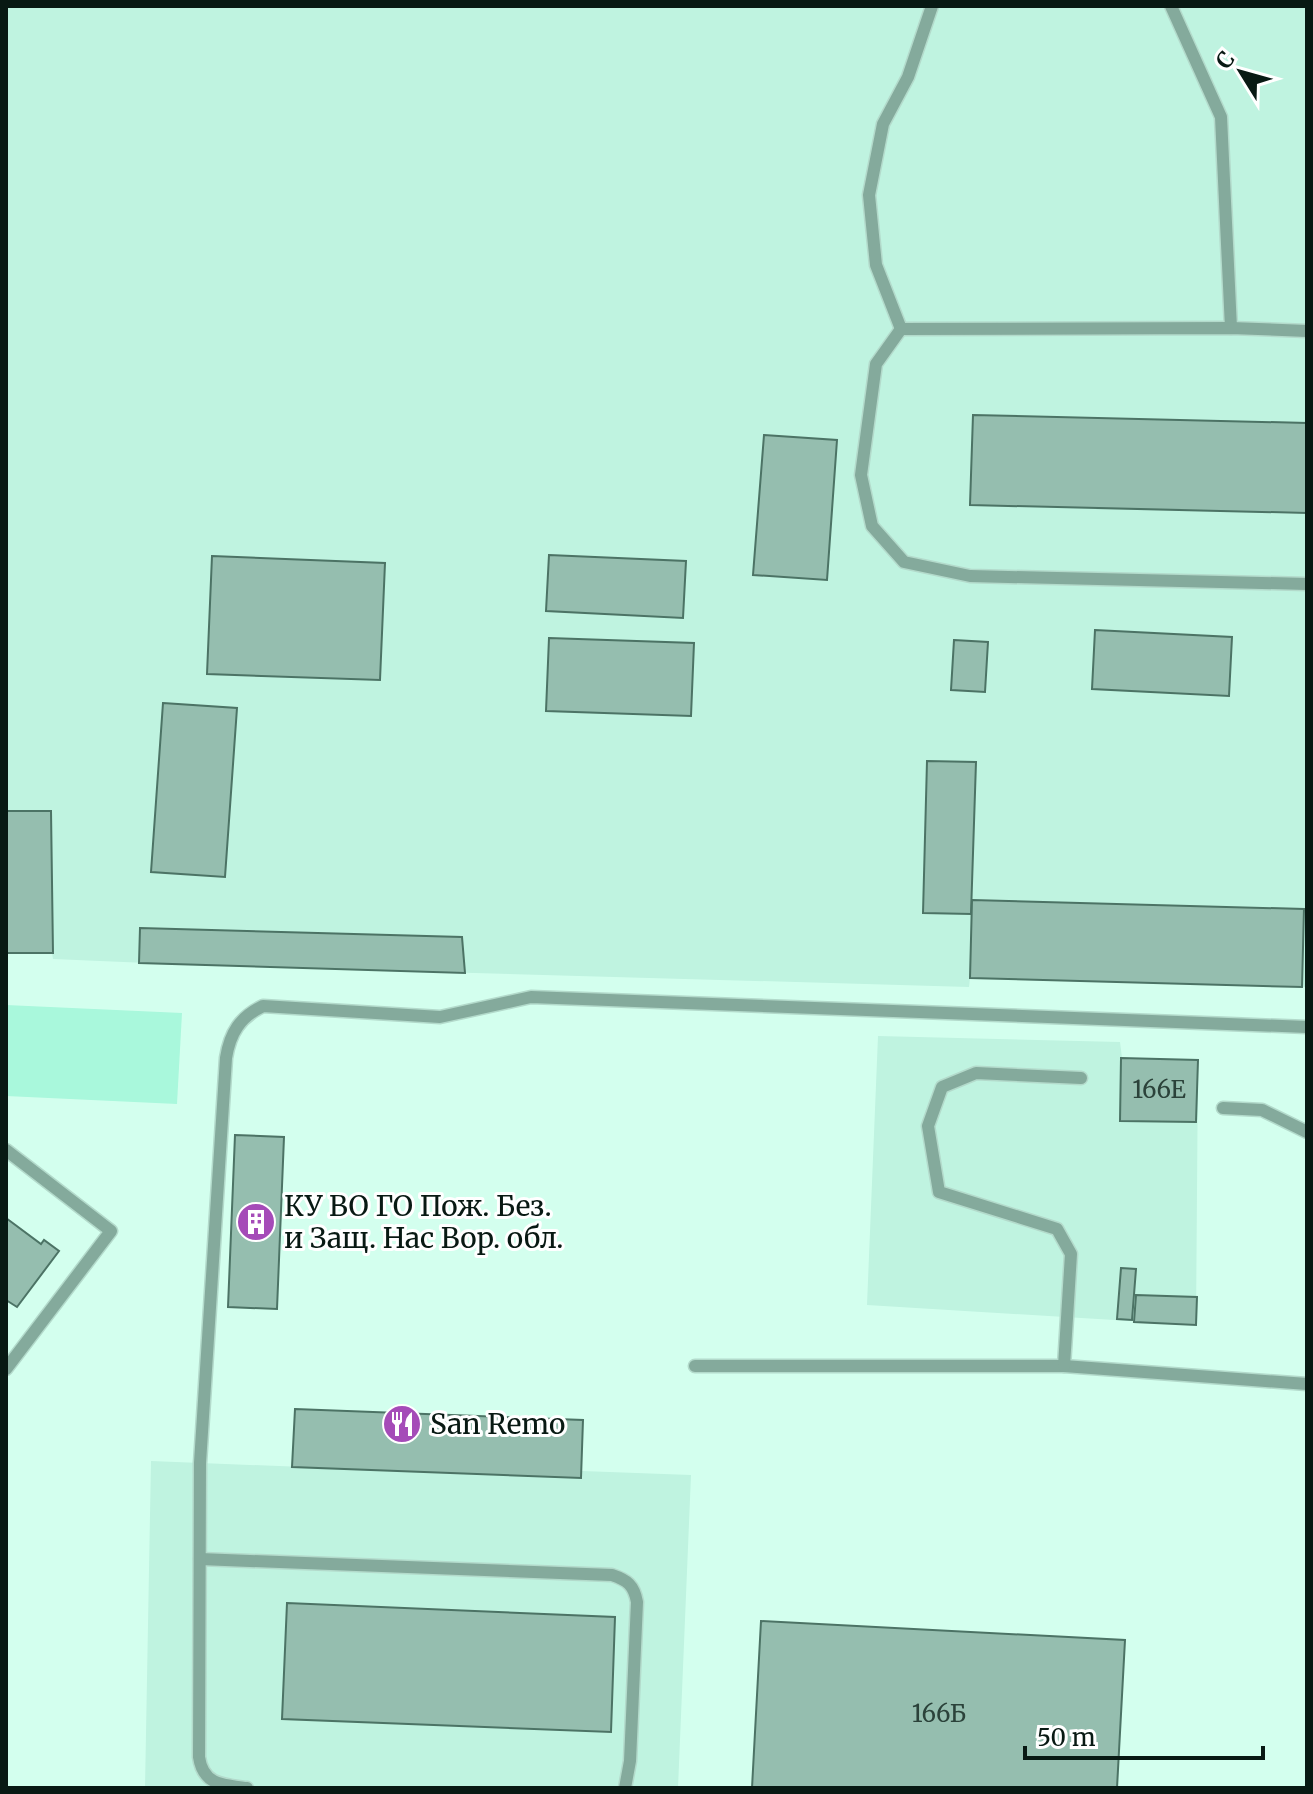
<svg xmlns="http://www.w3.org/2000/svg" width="1313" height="1794" font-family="Merriweather,serif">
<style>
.built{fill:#bff3e0}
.green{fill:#a9f8dc}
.building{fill:#95beaf;stroke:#4c7365;stroke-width:2}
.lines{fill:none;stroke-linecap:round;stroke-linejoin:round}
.lane-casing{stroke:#b3dacb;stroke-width:15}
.lane{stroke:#84aa9c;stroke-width:12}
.labels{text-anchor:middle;stroke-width:6;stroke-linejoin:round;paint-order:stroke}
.number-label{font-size:24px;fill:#2b423a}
.poi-label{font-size:28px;fill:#081913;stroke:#fff;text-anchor:start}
</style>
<rect width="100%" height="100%" fill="#d3ffee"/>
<g class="built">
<path d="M6 6H1307V987L970 978 969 987 194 965 53 959 52 953H6Z"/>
<path d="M878 1036 1120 1042 1122 1058 1198 1060 1196 1325 867 1305Z"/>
<path d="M151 1461 581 1478 582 1471 691 1475 678 1788H145Z"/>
</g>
<path class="green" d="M6 1005 182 1013 177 1104 6 1096Z"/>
<g class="building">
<path d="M973 415 1307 423V513L970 505Z"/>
<path d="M764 435 837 440 827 580 753 575Z"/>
<path d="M549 555 686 561 683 618 546 611Z"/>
<path d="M212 556 385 563 380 680 207 674Z"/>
<path d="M1095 630 1232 637 1229 696 1092 689Z"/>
<path d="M549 638 694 643 691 716 546 711Z"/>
<path d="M954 640 988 642 985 692 951 690Z"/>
<path d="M163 703 237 708 225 877 151 872Z"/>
<path d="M927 761 976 762 971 914 923 913Z"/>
<path d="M6 811H51L53 953H6Z"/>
<path d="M972 900 1304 909 1302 987 970 978Z"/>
<path d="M140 928 462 937 465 973 139 963Z"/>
<path d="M1121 1058 1198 1060 1196 1122 1120 1121Z"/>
<path d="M235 1135 284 1137 277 1309 228 1307Z"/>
<path d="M6 1218 41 1244 44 1240 59 1251 17 1307 6 1300Z"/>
<path d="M1121 1268 1136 1269 1132 1320 1117 1319Z"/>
<path d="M1136 1295 1197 1297 1196 1325 1134 1322Z"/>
<path d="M295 1409 583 1420 581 1478 292 1467Z"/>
<path d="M287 1603 615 1617 611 1732 282 1719Z"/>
<path d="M761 1621 1125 1640 1117 1788H752Z"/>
</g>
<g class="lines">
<g class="lane-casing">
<g id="lane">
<path d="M1171 6 1221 117 1231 328"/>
<path d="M901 329 876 265 869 195 883 124 908 77 932 6"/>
<path d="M1307 331 1231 328 901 329 876 364 861 475 872 526 904 562 970 576 1307 584"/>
<path d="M1223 1108 1262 1110 1307 1132"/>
<path d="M6 1150 111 1231 6 1369"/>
<path d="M695 1366H1064L1307 1384"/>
<path d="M1064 1366 1071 1254 1057 1229 939 1192 928 1126 942 1087 976 1073 1081 1078"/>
<path d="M200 1559 612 1575C627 1580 634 1585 637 1602L630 1761 625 1788"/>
<path d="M247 1788C223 1785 203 1785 199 1757L200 1463 226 1058C230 1033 240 1017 263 1006L440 1017 531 997 1307 1027"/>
</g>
</g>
<use href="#lane" class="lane"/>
</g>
<defs>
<g id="building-disc" transform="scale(2)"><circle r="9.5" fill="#a54bb8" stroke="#fff"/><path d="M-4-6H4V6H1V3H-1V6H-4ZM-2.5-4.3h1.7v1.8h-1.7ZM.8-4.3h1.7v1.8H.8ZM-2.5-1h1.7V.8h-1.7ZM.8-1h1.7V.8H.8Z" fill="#fff"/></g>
<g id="restaurant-disc" transform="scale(2)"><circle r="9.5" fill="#a54bb8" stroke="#fff"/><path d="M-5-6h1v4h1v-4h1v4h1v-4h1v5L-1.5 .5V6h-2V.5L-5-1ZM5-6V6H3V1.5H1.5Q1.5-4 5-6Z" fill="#fff"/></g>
</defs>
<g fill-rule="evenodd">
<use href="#building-disc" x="256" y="1222"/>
<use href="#restaurant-disc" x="402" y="1424"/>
</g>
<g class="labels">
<g class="number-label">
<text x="1159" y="1098">166Е</text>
<text x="939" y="1722">166Б</text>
</g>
<g class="poi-label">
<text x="284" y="1216">КУ ВО ГО Пож. Без.<tspan x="284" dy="32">и Защ. Нас Вор. обл.</tspan></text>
<text x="430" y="1434">San Remo</text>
</g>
</g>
<rect width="1313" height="1794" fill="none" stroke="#081913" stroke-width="16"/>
<g transform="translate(1241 72) rotate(307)" stroke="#ffffff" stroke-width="6" paint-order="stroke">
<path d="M0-6L14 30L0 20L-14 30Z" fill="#081913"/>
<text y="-12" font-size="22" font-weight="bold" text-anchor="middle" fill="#081913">С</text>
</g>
<path d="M1025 1746v12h238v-12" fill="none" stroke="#081913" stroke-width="4"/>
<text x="1037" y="1746" font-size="24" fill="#081913" stroke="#ffffff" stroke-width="6" paint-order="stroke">50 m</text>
</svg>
